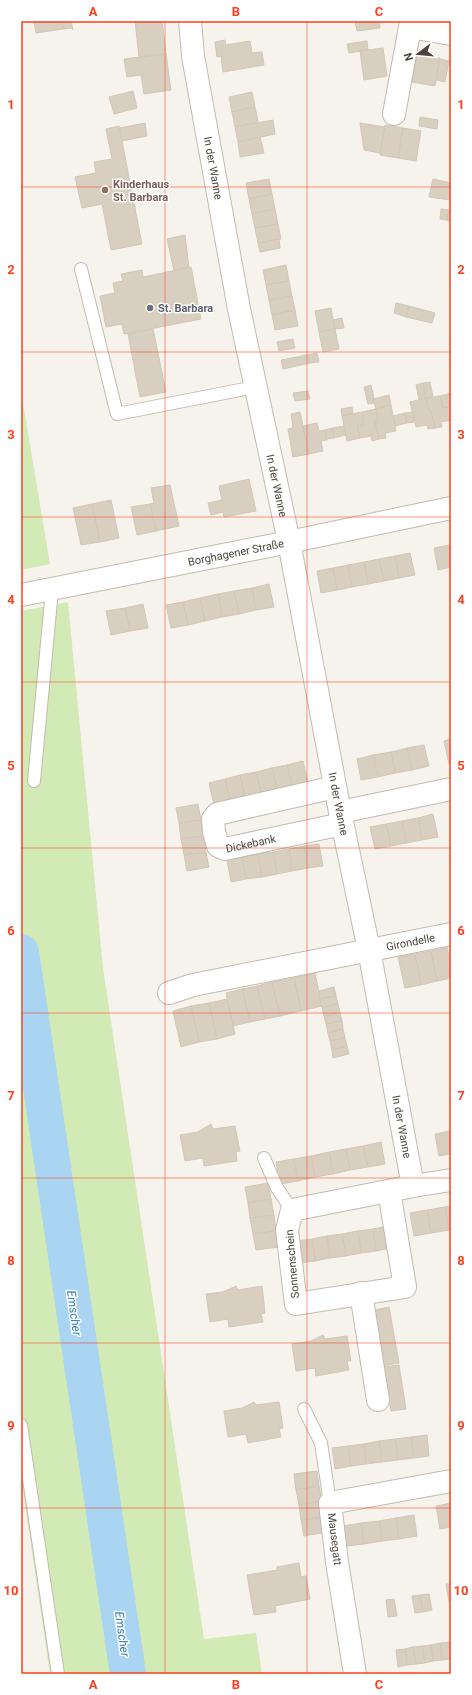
<svg xmlns="http://www.w3.org/2000/svg" width="472" height="1695" font-family="Roboto,sans-serif">
<style>
.green{fill:#d2eab5}
.lines{fill:none;stroke-linecap:round;stroke-linejoin:round}
.river{stroke:#a9d4f2;stroke-width:36}
.building{fill:#d8cfc1;stroke:#d3c7b4}
.service-casing{stroke:#c2bbae;stroke-width:14}
.minor-casing{stroke:#c2bbae;stroke-width:24}
.service{stroke:#fff;stroke-width:12}
.minor{stroke:#fff;stroke-width:22}
.grid{fill:none;stroke:#fc3f1d;stroke-width:1;stroke-opacity:0.55}
.education-dot{fill:#8d6e63;stroke:#fff;stroke-width:1.5}
.worship-dot{fill:#6b7280;stroke:#fff;stroke-width:1.5}
.labels{text-anchor:middle;stroke-width:3;stroke-linejoin:round;paint-order:stroke}
.street-label{font-size:11px;fill:#4b4439;stroke:#fff}
.education-label{font-size:11px;font-weight:bold;fill:#785e54;stroke:#fff;text-anchor:start}
.worship-label{font-size:11px;font-weight:bold;fill:#5b616d;stroke:#fff;text-anchor:start}
.water-label{font-size:12px;font-style:italic;fill:#2e7ab2;stroke:#fff}
.neatline{fill:none;stroke:#fc3f1d;stroke-width:1.5}
.grid-label{font-size:13px;text-anchor:middle;font-weight:bold;fill:#fc3f1d}
</style>
<rect width="100%" height="100%" fill="#f6f3ec"/>
<g class="green">
<path d="M21 391 50 564 21 570Z"/>
<path d="M68 602 103 968 204 1639 256 1633 262 1674H50L21 1478V611Z"/>
</g>
<g class="lines">
<path class="river" d="M21 952 128 1674"/>
</g>
<g class="building">
<path d="M34 21H62L63 29 36 33Z"/>
<path d="M62 21H71L73 30 71 28 63 29Z"/>
<path d="M135 21H162L166 54 139 57Z"/>
<path d="M355 21H379L380 28 357 31Z"/>
<path d="M225 40 226 45 250 41 252 53 262 52 264 65 223 72 221 56 217 57 215 42Z"/>
<path d="M367 41 368 50 349 53 347 44Z"/>
<path d="M383 48 387 76 364 80 360 51Z"/>
<path d="M166 54 171 90 144 94 141 75 127 77 124 59Z"/>
<path d="M417 54 440 58 435 86 412 82Z"/>
<path d="M440 59 449 61 445 82 436 80Z"/>
<path d="M133 91 137 108 114 114 109 97Z"/>
<path d="M252 92 255 107 232 112 229 97Z"/>
<path d="M255 107 258 122 235 127 232 112Z"/>
<path d="M420 117 438 120 437 129 419 126Z"/>
<path d="M273 120 275 134 238 142 235 127Z"/>
<path d="M145 123 147 136 122 141 120 128Z"/>
<path d="M360 123 385 127 380 153 364 150Z"/>
<path d="M385 125 403 128 398 158 380 155Z"/>
<path d="M119 126 142 244 111 250 102 204 82 208 75 177 96 173 94 162 112 159 106 129Z"/>
<path d="M403 128 421 131 416 161 398 158Z"/>
<path d="M260 137 264 153 240 157 238 142Z"/>
<path d="M269 179 272 194 249 199 246 183Z"/>
<path d="M433 179 451 183 450 200 429 197Z"/>
<path d="M272 194 275 209 252 214 249 199Z"/>
<path d="M275 209 278 224 255 228 252 214Z"/>
<path d="M441 209 449 210 447 220 440 219Z"/>
<path d="M449 210H451V221L447 220Z"/>
<path d="M278 224 281 239 258 243 255 228Z"/>
<path d="M185 235 189 268 174 271 167 239Z"/>
<path d="M279 239 280 248 260 252 258 243Z"/>
<path d="M286 265 289 281 266 285 263 270Z"/>
<path d="M191 267 201 319 124 334 122 324 106 327 100 296 115 293 113 283 123 281 121 274 142 270 143 277Z"/>
<path d="M289 281 292 296 269 300 266 285Z"/>
<path d="M292 296 295 310 272 315 269 300Z"/>
<path d="M396 303 409 306 406 317 394 313Z"/>
<path d="M409 306 435 313 432 323 406 317Z"/>
<path d="M331 308 335 329 319 332 315 311Z"/>
<path d="M295 310 298 326 275 330 272 315Z"/>
<path d="M342 318 344 328 335 329 333 320Z"/>
<path d="M153 329 166 392 140 397 128 334Z"/>
<path d="M335 329 339 349 323 352 319 332Z"/>
<path d="M293 339 295 348 279 351 277 342Z"/>
<path d="M317 353 319 362 310 363 307 355Z"/>
<path d="M307 355 310 363 283 369 281 360Z"/>
<path d="M430 382 433 397 426 398 423 383Z"/>
<path d="M423 383 426 398 419 400 416 385Z"/>
<path d="M371 385 375 403 368 404 364 387Z"/>
<path d="M308 391 310 399 295 401 293 393Z"/>
<path d="M451 393V414L450 407 443 408 440 396Z"/>
<path d="M389 395 391 405 376 409 373 399Z"/>
<path d="M440 396 443 408 450 407 451 420 441 422 442 427 435 428 431 411H429L426 398Z"/>
<path d="M426 398 429 411H431L435 428 428 429 427 425 416 427 410 402Z"/>
<path d="M391 405 396 431 385 433 386 438 379 439 375 422H378L376 409Z"/>
<path d="M352 407 353 413 342 416 341 409Z"/>
<path d="M376 409 378 422H375L379 439 372 441 371 436 360 438 357 426 364 425 362 412Z"/>
<path d="M300 412 309 454 293 457 288 429 293 428 291 414Z"/>
<path d="M362 412 364 425 357 426 360 438 347 441 342 416Z"/>
<path d="M413 412 414 422 407 423 405 413Z"/>
<path d="M405 413 407 423 395 426 393 416Z"/>
<path d="M317 423 319 431 325 430 327 440 321 441 323 451 309 454 303 426Z"/>
<path d="M344 426 346 435 334 438 333 428Z"/>
<path d="M333 428 334 438 327 439 325 430Z"/>
<path d="M249 479 256 511 224 517 223 512 211 515 208 503 222 500 219 486Z"/>
<path d="M170 485 179 526 156 531 150 504 154 503 151 488Z"/>
<path d="M111 500 119 538 100 542 92 504Z"/>
<path d="M92 504 100 542 81 545 73 508Z"/>
<path d="M150 504 156 531 137 535 131 507Z"/>
<path d="M450 545 451 567 438 570 434 548Z"/>
<path d="M410 553 415 575 399 578 395 556Z"/>
<path d="M395 556 399 578 384 581 379 559Z"/>
<path d="M379 559 384 581 368 584 364 562Z"/>
<path d="M364 562 368 584 352 587 348 565Z"/>
<path d="M348 565 352 587 337 590 333 568Z"/>
<path d="M333 568 337 590 321 593 317 571Z"/>
<path d="M269 584 274 607 256 610 252 588Z"/>
<path d="M252 588 256 610 239 614 234 591Z"/>
<path d="M234 591 239 614 222 617 218 594Z"/>
<path d="M218 594 222 617 205 621 200 598Z"/>
<path d="M200 598 205 621 188 625 183 602Z"/>
<path d="M183 602 188 625 171 628 166 605Z"/>
<path d="M143 604 148 628 130 631 125 608Z"/>
<path d="M125 608 130 631 111 635 106 611Z"/>
<path d="M451 739V763L449 764 444 741Z"/>
<path d="M424 745 429 766 412 770 407 748Z"/>
<path d="M407 748 412 770 395 773 391 752Z"/>
<path d="M391 752 395 773 378 777 373 755Z"/>
<path d="M373 755 378 777 361 780 357 759Z"/>
<path d="M303 761 308 783 292 787 287 765Z"/>
<path d="M287 765 292 787 277 790 272 768Z"/>
<path d="M272 768 277 790 261 794 256 772Z"/>
<path d="M256 772 261 794 245 797 240 775Z"/>
<path d="M240 775 245 797 230 801 225 779Z"/>
<path d="M225 779 230 801 214 805 209 783Z"/>
<path d="M198 804 201 820 179 823 176 808Z"/>
<path d="M433 814 438 837 422 840 418 818Z"/>
<path d="M418 818 422 840 406 843 402 821Z"/>
<path d="M201 820 203 836 181 839 179 823Z"/>
<path d="M402 821 406 843 391 846 386 824Z"/>
<path d="M386 824 391 846 375 849 370 827Z"/>
<path d="M203 836 206 852 184 855 181 839Z"/>
<path d="M319 844 323 866 308 868 304 846Z"/>
<path d="M304 846 308 868 292 871 289 849Z"/>
<path d="M289 849 292 871 277 874 273 852Z"/>
<path d="M206 852 209 867 187 871 184 855Z"/>
<path d="M273 852 277 874 262 877 258 854Z"/>
<path d="M258 854 262 877 246 879 242 857Z"/>
<path d="M242 857 246 879 231 882 227 860Z"/>
<path d="M447 947 451 968V978L437 981 431 951Z"/>
<path d="M431 951 437 981 421 985 415 954Z"/>
<path d="M415 954 421 985 405 988 398 957Z"/>
<path d="M315 973 322 1006 301 1011 294 978Z"/>
<path d="M294 978 301 1011 280 1016 272 982Z"/>
<path d="M272 982 280 1016 265 1019 257 986Z"/>
<path d="M257 986 265 1019 250 1022 242 989Z"/>
<path d="M334 987 336 996 320 999 319 991Z"/>
<path d="M242 989 250 1022 233 1026 226 993Z"/>
<path d="M336 996 338 1004 322 1008 320 999Z"/>
<path d="M227 999 235 1034 217 1039 209 1003Z"/>
<path d="M209 1003 217 1039 199 1042 191 1006Z"/>
<path d="M338 1004 340 1013 324 1016 322 1008Z"/>
<path d="M191 1006 199 1042 181 1047 173 1011Z"/>
<path d="M340 1013 342 1021 326 1024 324 1016Z"/>
<path d="M342 1021 343 1029 328 1033 326 1024Z"/>
<path d="M343 1029 345 1038 330 1041 328 1033Z"/>
<path d="M345 1038 347 1046 332 1050 330 1041Z"/>
<path d="M347 1046 349 1054 333 1058 332 1050Z"/>
<path d="M211 1124 213 1129 235 1126 240 1151 236 1152 237 1161 204 1166 203 1158 185 1161 180 1135 198 1132Z"/>
<path d="M450 1131 451 1154 439 1156 435 1134Z"/>
<path d="M381 1142 385 1164 368 1167 363 1146Z"/>
<path d="M363 1146 368 1167 350 1170 346 1149Z"/>
<path d="M346 1149 350 1170 333 1174 329 1152Z"/>
<path d="M329 1152 333 1174 315 1177 311 1156Z"/>
<path d="M311 1156 315 1177 298 1181 294 1159Z"/>
<path d="M294 1159 298 1181 280 1184 276 1162Z"/>
<path d="M268 1183 271 1199 248 1203 245 1187Z"/>
<path d="M271 1199 274 1215 250 1218 248 1203Z"/>
<path d="M451 1206V1230H449L445 1207Z"/>
<path d="M445 1207 449 1230 431 1233 427 1210Z"/>
<path d="M427 1210 431 1233 414 1236 410 1213Z"/>
<path d="M274 1215 276 1231 253 1234 250 1218Z"/>
<path d="M388 1226 392 1248 376 1251 373 1229Z"/>
<path d="M373 1229 376 1251 361 1253 358 1231Z"/>
<path d="M276 1231 279 1247 256 1250 253 1234Z"/>
<path d="M358 1231 361 1253 346 1256 342 1234Z"/>
<path d="M342 1234 346 1256 330 1258 327 1236Z"/>
<path d="M327 1236 330 1258 315 1261 312 1239Z"/>
<path d="M312 1239 315 1261 300 1263 296 1241Z"/>
<path d="M236 1286 238 1290 262 1286 265 1313 261 1314 263 1322 229 1327 228 1319 210 1322 206 1294 223 1292Z"/>
<path d="M389 1307 399 1363 383 1366 374 1310Z"/>
<path d="M323 1335 325 1339 347 1336 351 1361H347L349 1370 316 1376 315 1368 296 1371 292 1344 311 1341Z"/>
<path d="M399 1365 406 1409 391 1411 384 1367Z"/>
<path d="M254 1402 256 1405 279 1402 283 1428 279 1429 281 1437 248 1443 246 1434 228 1437 224 1411 242 1408Z"/>
<path d="M427 1435 429 1456 414 1458 411 1437Z"/>
<path d="M411 1437 414 1458 398 1460 395 1439Z"/>
<path d="M395 1439 398 1460 382 1462 379 1441Z"/>
<path d="M379 1441 382 1462 366 1464 364 1444Z"/>
<path d="M364 1444 366 1464 351 1466 348 1446Z"/>
<path d="M348 1446 351 1466 335 1469 332 1448Z"/>
<path d="M317 1471 319 1486 296 1490 294 1474Z"/>
<path d="M319 1486 322 1501 299 1505 296 1490Z"/>
<path d="M322 1501 324 1517 301 1520 299 1505Z"/>
<path d="M451 1503V1527L440 1529 436 1506Z"/>
<path d="M414 1515 417 1536 399 1539 396 1518Z"/>
<path d="M324 1517 327 1532 304 1536 301 1520Z"/>
<path d="M396 1518 399 1539 382 1541 379 1521Z"/>
<path d="M379 1521 382 1541 364 1544 361 1523Z"/>
<path d="M361 1523 364 1544 346 1546 343 1526Z"/>
<path d="M299 1563 301 1577 306 1576 310 1599 275 1606 276 1612 254 1615 247 1575 277 1570V1567Z"/>
<path d="M446 1584H451V1601L449 1602Z"/>
<path d="M429 1594 432 1610 423 1612 420 1595Z"/>
<path d="M420 1595 423 1612 415 1613 412 1596Z"/>
<path d="M394 1599 397 1616 388 1617 386 1600Z"/>
<path d="M449 1642 451 1659 442 1660 440 1643Z"/>
<path d="M440 1643 442 1660 433 1661 431 1645Z"/>
<path d="M431 1645 433 1661 425 1663 422 1646Z"/>
<path d="M422 1646 425 1663 416 1664 413 1647Z"/>
<path d="M413 1647 416 1664 407 1665 405 1649Z"/>
<path d="M405 1649 407 1665 398 1667 396 1650Z"/>
</g>
<g class="lines">
<g class="service-casing">
<g id="service">
<path d="M81 269 117 414 255 387"/>
<path d="M34 781 52 590"/>
<path d="M264 1158 277 1188 292 1210"/>
<path d="M304 1409 321 1443 330 1503"/>
<path d="M21 1425 58 1674"/>
</g>
</g>
<g class="minor-casing">
<g id="minor">
<path id="s1" d="M190 21 193 56 239 309 289 542 340 812 369 950 413 1186"/>
<path d="M394 114 410 27 451 34"/>
<path id="s2" d="M21 595 289 542 451 508"/>
<path id="s3" d="M335 787 217 814 213 819 214 832 218 846 225 849 342 824"/>
<path d="M340 812 451 789"/>
<path id="s4" d="M169 993 193 985 451 934"/>
<path d="M389 1191 405 1287 296 1304 287 1230 292 1210 413 1186 451 1180"/>
<path d="M361 1293 378 1400"/>
<path d="M355 1674 337 1562 330 1503 451 1481"/>
</g>
</g>
<use href="#service" class="service"/>
<use href="#minor" class="minor"/>
</g>
<path class="grid" d="M165 21V1674M307 21V1674M21 187H451M21 352H451M21 517H451M21 682H451M21 848H451M21 1013H451M21 1178H451M21 1343H451M21 1508H451"/>
<circle class="education-dot" cx="105" cy="190" r="4"/>
<circle class="worship-dot" cx="150" cy="308" r="4"/>
<g class="labels">
<g class="street-label">
<text dy="4" stroke="none"><textPath href="#s1" startOffset="149">In der Wanne</textPath></text>
<text dy="4" stroke="none"><textPath href="#s1" startOffset="473">In der Wanne</textPath></text>
<text dy="4" stroke="none"><textPath href="#s2" startOffset="219">Borghagener Straße</textPath></text>
<text dy="4" stroke="none"><textPath href="#s1" startOffset="797">In der Wanne</textPath></text>
<text dy="4" stroke="none"><textPath href="#s3" startOffset="189">Dickebank</textPath></text>
<text dy="4" stroke="none"><textPath href="#s4" startOffset="247">Girondelle</textPath></text>
<text dy="4" stroke="none"><textPath href="#s1" startOffset="1126">In der Wanne</textPath></text>
<text transform="translate(292 1264) rotate(-95)" y="4">Sonnenschein</text>
<text transform="translate(335 1539) rotate(83)" y="4">Mausegatt</text>
</g>
<g class="education-label">
<text x="113" y="188">Kinderhaus<tspan x="113" dy="13">St. Barbara</tspan></text>
</g>
<g class="worship-label">
<text x="158" y="312">St. Barbara</text>
</g>
<g class="water-label">
<text transform="translate(74 1313) rotate(82)" y="4">Emscher</text>
<text transform="translate(122 1634) rotate(82)" y="4">Emscher</text>
</g>
</g>
<rect width="472" height="1695" fill="none" stroke="#ffffff" stroke-width="44"/>
<g transform="translate(418 54) rotate(254)" stroke="#ffffff" stroke-width="3" paint-order="stroke">
<path d="M0-3L7 15L0 10L-7 15Z" fill="#4b4439"/>
<text y="-6" font-size="11" font-weight="bold" text-anchor="middle" fill="#4b4439">N</text>
</g>
<rect x="22" y="22" width="428" height="1651" class="neatline"/>
<g class="grid-label">
<text x="93" y="16">A</text>
<text x="236" y="16">B</text>
<text x="379" y="16">C</text>
<text x="11" y="109">1</text>
<text x="461" y="109">1</text>
<text x="11" y="274">2</text>
<text x="461" y="274">2</text>
<text x="11" y="439">3</text>
<text x="461" y="439">3</text>
<text x="11" y="604">4</text>
<text x="461" y="604">4</text>
<text x="11" y="770">5</text>
<text x="461" y="770">5</text>
<text x="11" y="935">6</text>
<text x="461" y="935">6</text>
<text x="11" y="1100">7</text>
<text x="461" y="1100">7</text>
<text x="11" y="1265">8</text>
<text x="461" y="1265">8</text>
<text x="11" y="1430">9</text>
<text x="461" y="1430">9</text>
<text x="11" y="1595">10</text>
<text x="461" y="1595">10</text>
<text x="93" y="1689">A</text>
<text x="236" y="1689">B</text>
<text x="379" y="1689">C</text>
</g>
</svg>
